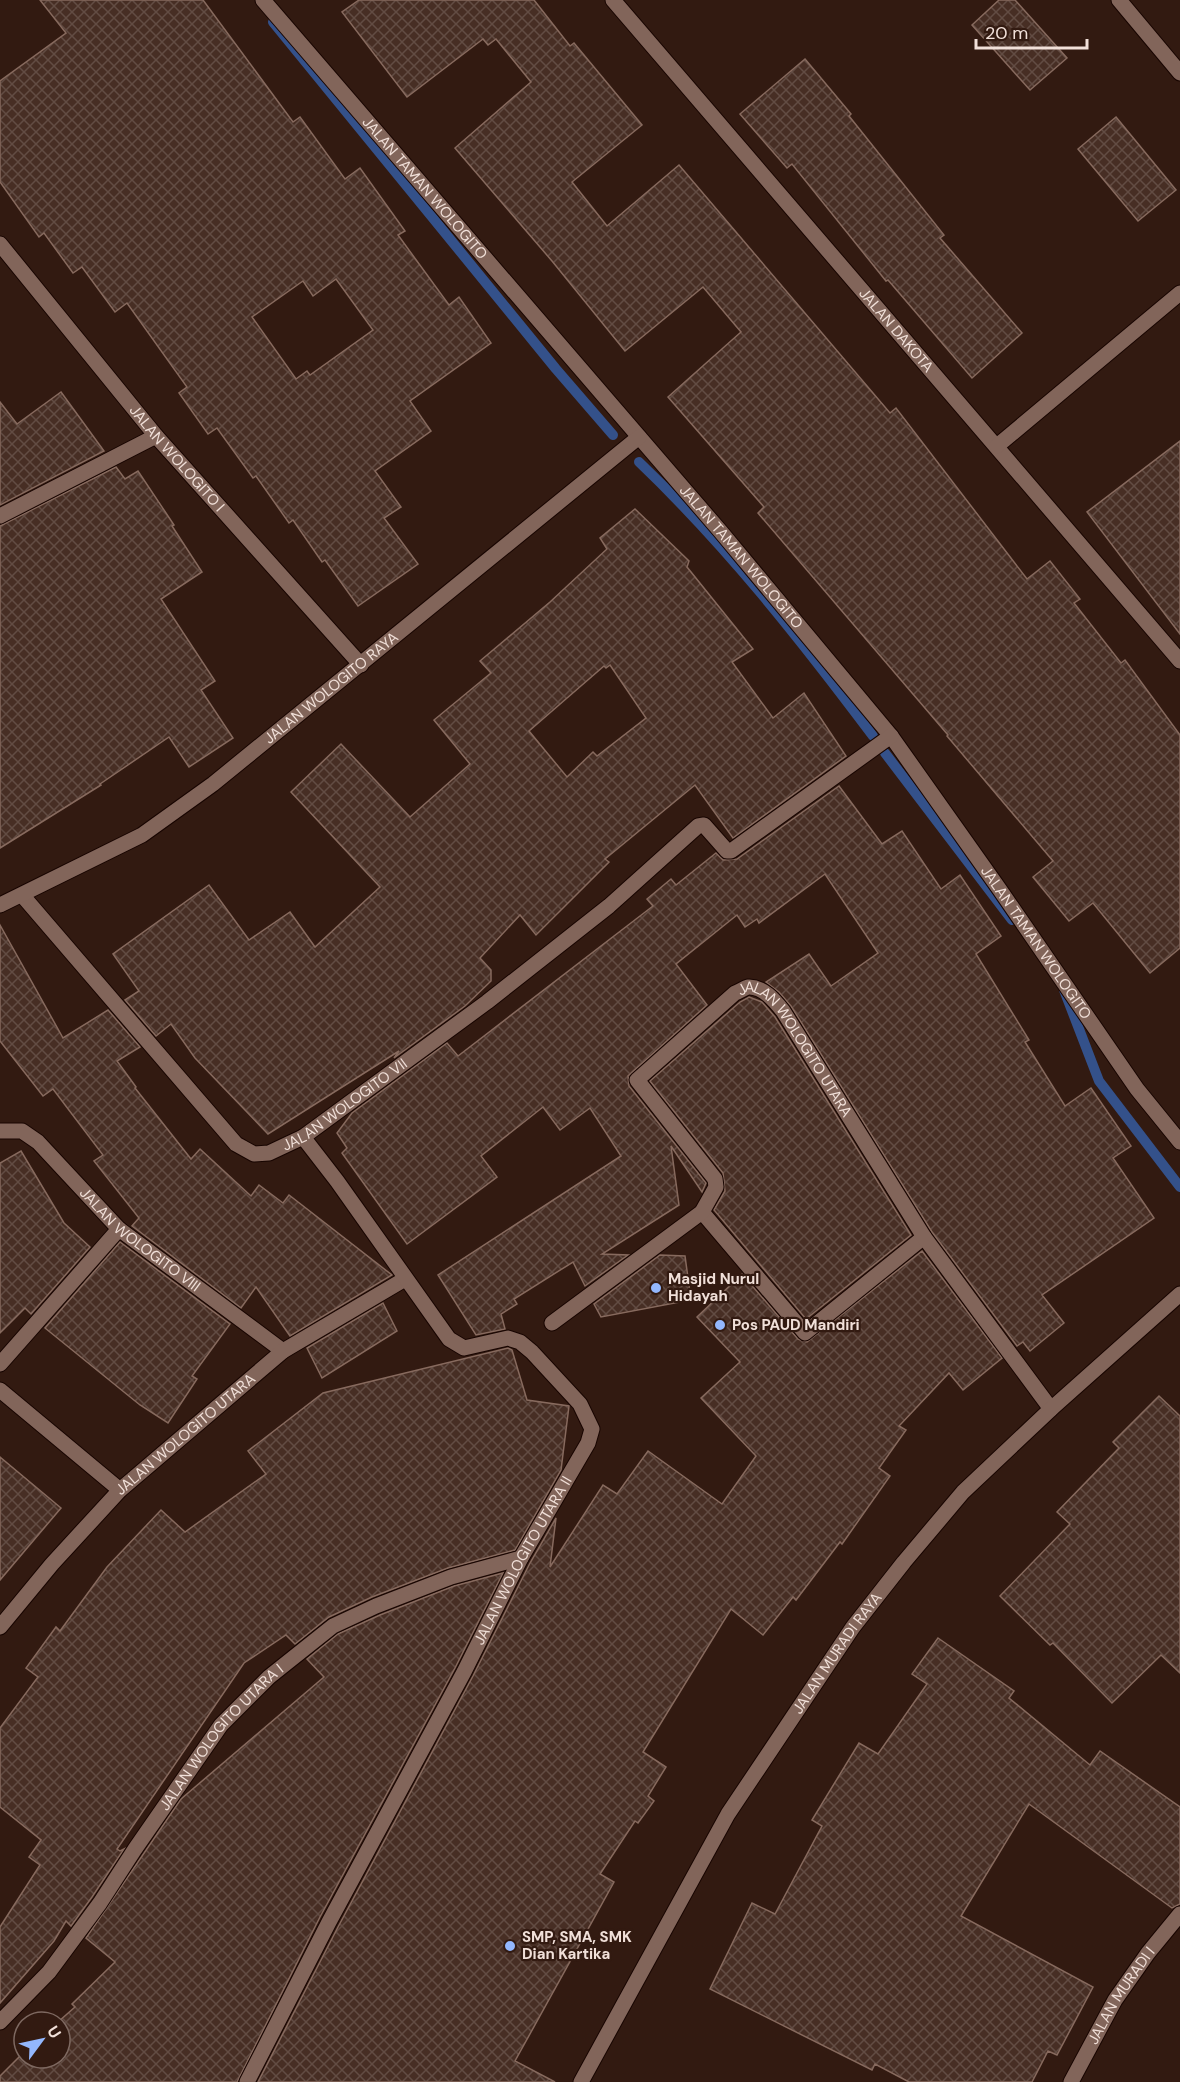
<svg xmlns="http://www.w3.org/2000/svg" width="1180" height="2082" font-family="'DM Sans',sans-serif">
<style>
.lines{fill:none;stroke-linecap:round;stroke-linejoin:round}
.stream{stroke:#34518a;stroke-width:10}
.building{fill:url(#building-cross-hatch);stroke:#876a5e;stroke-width:1.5;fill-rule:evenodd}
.minor-casing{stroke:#180500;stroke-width:17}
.minor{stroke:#82655a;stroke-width:15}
.poi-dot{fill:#93b7fd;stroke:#321a11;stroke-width:2}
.labels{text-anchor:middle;stroke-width:4.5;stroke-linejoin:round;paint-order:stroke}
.street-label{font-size:15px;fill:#f1e0d9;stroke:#321a11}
.poi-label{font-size:15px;font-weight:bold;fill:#f1e0d9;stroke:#321a11;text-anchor:start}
</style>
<defs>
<pattern id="building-cross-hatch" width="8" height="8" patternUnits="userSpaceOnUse" patternTransform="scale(1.5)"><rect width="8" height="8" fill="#472e24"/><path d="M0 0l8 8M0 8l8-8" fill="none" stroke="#624c43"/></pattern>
</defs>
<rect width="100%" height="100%" fill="#321a11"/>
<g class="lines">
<g class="stream">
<path d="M273 22 556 369 613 435"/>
<path d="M639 462C726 545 801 640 873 736"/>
<path d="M885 753 1012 920"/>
<path d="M1064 990 1099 1081 1180 1187"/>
</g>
</g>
<g class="building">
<path d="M40 0H203L293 122 300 117 345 179 360 168 405 231 398 235 449 305 459 297 491 343 410 401 431 431 375 471 401 507 384 518 418 564 358 606 325 560 322 562 293 520 289 523 256 476 253 478 217 428 208 434 179 393 187 387 127 303 115 312 82 267 73 273 44 233 39 237 0 182V81L66 33ZM336 279 373 330 310 375 307 371 296 379 252 317 303 281 313 296Z"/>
<path d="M359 0H534L570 46 574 43 642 125 572 182 607 226 679 165 890 413 896 408 1027 579 1050 561 1080 599 1074 603 1121 663 1125 660 1180 735V948L1150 973 1093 903 1069 921 1033 877 1053 861 947 736 948 735 758 513 764 507 668 397 741 332 703 287 625 351 552 261 455 148 531 82 496 39 488 45 483 39 407 97 342 12Z"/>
<path d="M999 0H1015L1067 58 1030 90 972 25Z"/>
<path d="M805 59 851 114 849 116 944 235 940 238 1022 333 972 378 888 280 886 281 792 164 787 168 740 114Z"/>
<path d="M1116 117 1176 190 1138 221 1078 149Z"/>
<path d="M61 392 104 451 0 505V402L17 424Z"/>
<path d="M1180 441V634L1087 512Z"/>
<path d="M116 467 125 479 138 471 174 525 172 526 202 572 161 599 215 681 201 690 233 738 189 767 169 737 100 784 101 785 0 848V526Z"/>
<path d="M635 509 689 561 687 567 753 649 732 662 773 718 804 693 846 756 733 838 695 785 605 859 609 862 536 935 520 915 480 958 491 970V981L465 1006 394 1058 399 1051 268 1134 195 1058 171 1024 156 1036 125 1000 139 991 113 954 209 885 249 940 290 912 315 947 380 887 291 792 341 744 410 817 470 764 434 720 491 673 480 661 550 602 607 549 600 538ZM610 665 646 718 597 756 593 752 567 777 529 731 604 666 606 668Z"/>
<path d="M839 786 882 844 902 831 941 889 960 875 1001 936 976 954 1029 1040 1025 1042 1065 1106 1091 1088 1131 1146 1113 1158 1154 1218 1042 1295 1064 1323 1030 1351 1023 1342 1017 1346 932 1232 791 1006 779 992 766 982 809 954 831 986 878 953 825 874 759 923 757 919 745 927 737 915 676 964 707 1005 628 1076 629 1086 706 1183 702 1192 671 1146 679 1205 602 1254 628 1255 585 1286 573 1262 514 1299 517 1304 501 1314 505 1329 476 1335 438 1275 621 1156 590 1108 560 1130 543 1107 481 1156 497 1177 407 1244 342 1153 347 1148 337 1133 352 1113 447 1043 458 1056 653 906 647 899 671 879 676 885 716 853 723 860 737 859Z"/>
<path d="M0 925 63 1038 108 1010 140 1047 117 1061 136 1087 135 1088 191 1159 200 1149 251 1196 259 1185 283 1203 289 1195 392 1275 290 1336 256 1287 241 1308 132 1226 139 1218 94 1161 103 1155 53 1089 43 1096 0 1041Z"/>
<path d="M749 997 762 1002 775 1017 911 1235 806 1319 714 1210 725 1191 723 1173 650 1081 740 1002Z"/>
<path d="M21 1151 64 1223 90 1247 31 1314 25 1308 0 1333V1163Z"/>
<path d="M120 1242 230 1324 192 1376 197 1379 168 1423 140 1405 45 1328Z"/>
<path d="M922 1251 1002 1358 963 1390 949 1373 899 1426 906 1430 879 1468 890 1476 842 1544 840 1542 796 1600 793 1597 763 1635 731 1609 643 1752 666 1767 648 1796 654 1801 638 1823 635 1821 600 1874 614 1882 515 2061 555 2082H258L338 1927 473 1676 530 1563 556 1518 550 1567 603 1485 617 1494 648 1451 722 1504 756 1456 701 1398 740 1362 697 1317 742 1274 798 1339 807 1342Z"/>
<path d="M660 1255 685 1256 691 1300 601 1317 594 1304Z"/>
<path d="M383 1303 397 1331 322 1378 307 1348Z"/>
<path d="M508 1348 512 1350 527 1400 569 1406 561 1470 515 1550 448 1568 372 1597 329 1617 295 1644 286 1635 244 1663 117 1849 120 1851 124 1849 92 1897 71 1926 66 1921 54 1941 0 2003V1927L40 1865 29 1857 41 1840 0 1807V1728L38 1677 26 1668 56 1627 60 1631 107 1567 161 1510 185 1532 266 1474 248 1451 323 1393Z"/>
<path d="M1159 1396 1180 1416V1673L1161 1655 1112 1703 1053 1643 1050 1645 1000 1596 1070 1524 1057 1512 1119 1448 1113 1442Z"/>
<path d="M0 1457 61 1508 0 1580Z"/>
<path d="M503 1573 455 1668 320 1917 237 2082H0V2076L24 2052V2058H60V2022H58L75 2007 72 2004 115 1962 86 1938 181 1799 324 1677 307 1659 338 1634 380 1615 454 1586Z"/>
<path d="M938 1638 1014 1691 1009 1698 1090 1765 1100 1751 1180 1807V1904L1172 1908 1029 1804 961 1916 1093 1987 1057 2055 1048 2051 1032 2082H909L875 2064 872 2070 710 1989 752 1903 775 1914 822 1826 812 1820 859 1743 878 1754 927 1684 912 1674Z"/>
</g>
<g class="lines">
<g class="minor-casing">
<g id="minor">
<path id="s1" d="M263 0 721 532 891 736 1000 890 1137 1089 1180 1142"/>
<path id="s2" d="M613 0 1180 661"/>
<path d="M1119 0 1180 73"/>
<path id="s3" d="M0 244 156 436 361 665"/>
<path d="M997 446 1180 293"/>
<path d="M0 516 156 436"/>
<path id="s4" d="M22 895 236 1144 254 1154 269 1153 303 1137 487 1002 609 906 698 826 704 825 727 851H731L891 736"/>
<path id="s5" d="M0 905 142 835 213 784 639 437"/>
<path id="s6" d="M0 1131H22L38 1142 119 1229 283 1351"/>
<path d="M702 1212 805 1333 924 1237"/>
<path id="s7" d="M552 1323 702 1212 716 1187 715 1179 637 1080 735 993C739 992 744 988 748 987 763 986 775 1001 783 1011L924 1237 1051 1409"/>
<path d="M0 1364 119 1229"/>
<path d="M0 1390 120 1490"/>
<path id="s8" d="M0 1627 52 1564 120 1490 283 1351 405 1279"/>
<path id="s9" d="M0 2022 49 1972 100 1903 135 1849 221 1725 269 1677 333 1626 376 1606 451 1577 521 1558"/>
<path id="s10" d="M247 2082 329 1922 464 1672 521 1558 588 1443 592 1429 580 1404 532 1352 520 1342 508 1338 464 1348 449 1339 337 1181 303 1137"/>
<path id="s11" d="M581 2082 728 1814 853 1627 904 1562 963 1492 1051 1409 1180 1294"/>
<path id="s12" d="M1071 2082 1115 2000 1148 1953 1180 1914"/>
</g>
</g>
<use href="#minor" class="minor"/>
</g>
<g class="poi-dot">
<circle cx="656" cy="1288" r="6"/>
<circle cx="720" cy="1325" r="6"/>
<circle cx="510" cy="1946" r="6"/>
</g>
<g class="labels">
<g class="street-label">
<text dy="5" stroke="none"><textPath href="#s1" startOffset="248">JALAN TAMAN WOLOGITO</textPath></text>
<text dy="5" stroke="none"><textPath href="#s2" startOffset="435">JALAN DAKOTA</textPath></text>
<text dy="5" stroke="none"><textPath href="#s3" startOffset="278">JALAN WOLOGITO I</textPath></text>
<text dy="5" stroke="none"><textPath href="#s1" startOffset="734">JALAN TAMAN WOLOGITO</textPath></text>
<text dy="5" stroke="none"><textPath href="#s5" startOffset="398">JALAN WOLOGITO RAYA</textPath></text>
<text dy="5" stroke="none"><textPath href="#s1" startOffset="1220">JALAN TAMAN WOLOGITO</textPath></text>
<text dy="5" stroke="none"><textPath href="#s7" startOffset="573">JALAN WOLOGITO UTARA</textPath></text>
<text dy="5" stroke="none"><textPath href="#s4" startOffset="454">JALAN WOLOGITO VII</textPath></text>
<text dy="5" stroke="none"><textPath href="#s6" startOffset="183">JALAN WOLOGITO VIII</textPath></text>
<text dy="5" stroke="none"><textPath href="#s8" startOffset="268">JALAN WOLOGITO UTARA</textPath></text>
<text dy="5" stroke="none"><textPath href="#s10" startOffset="590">JALAN WOLOGITO UTARA II</textPath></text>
<text dy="5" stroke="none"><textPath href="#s11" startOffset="500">JALAN MURADI RAYA</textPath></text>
<text dy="5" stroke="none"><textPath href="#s9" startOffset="362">JALAN WOLOGITO UTARA I</textPath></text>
<text dy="5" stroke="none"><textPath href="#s12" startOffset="100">JALAN MURADI I</textPath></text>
</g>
<g class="poi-label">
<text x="668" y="1284">Masjid Nurul<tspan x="668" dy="17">Hidayah</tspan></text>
<text x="732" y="1330">Pos PAUD Mandiri</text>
<text x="522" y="1942">SMP, SMA, SMK<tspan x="522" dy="17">Dian Kartika</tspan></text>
</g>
</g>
<g transform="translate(42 2040) rotate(57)"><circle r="28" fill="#321a11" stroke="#7e6961" stroke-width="1.5"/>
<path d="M0-4.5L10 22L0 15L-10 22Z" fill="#93b7fd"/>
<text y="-9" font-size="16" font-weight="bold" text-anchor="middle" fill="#f1e0d9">U</text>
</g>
<path d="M976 39v9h111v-9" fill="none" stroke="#f1e0d9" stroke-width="3"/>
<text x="985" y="39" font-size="18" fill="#f1e0d9" stroke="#321a11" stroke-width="4.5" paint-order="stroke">20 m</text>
</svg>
